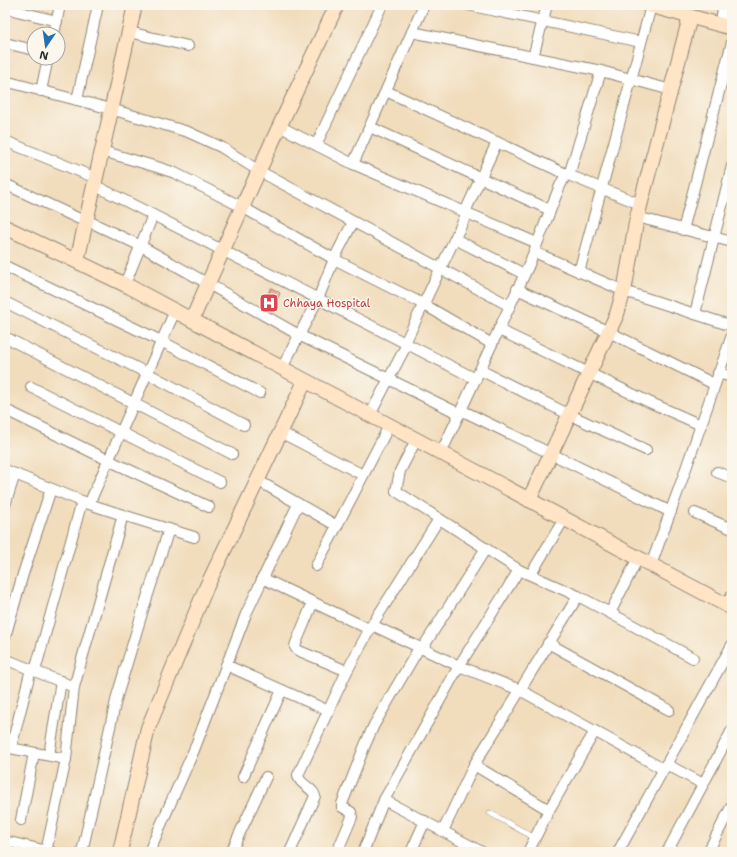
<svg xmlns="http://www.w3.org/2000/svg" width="737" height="857" font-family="'Shantell Sans',sans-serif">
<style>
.building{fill:#e89781}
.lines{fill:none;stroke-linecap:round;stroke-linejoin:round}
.lane-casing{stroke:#8e8473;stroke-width:6}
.street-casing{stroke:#8e8473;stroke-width:12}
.secondary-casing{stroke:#8e8473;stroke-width:16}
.lane{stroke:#fff;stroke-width:5}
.street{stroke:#fff;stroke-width:10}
.secondary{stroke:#ffe4c6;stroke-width:14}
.labels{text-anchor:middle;stroke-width:3;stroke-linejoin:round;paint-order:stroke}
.health-label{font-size:11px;fill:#be3a42;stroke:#fbf7ec;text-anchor:start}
</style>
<rect width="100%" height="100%" fill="#fbf7ec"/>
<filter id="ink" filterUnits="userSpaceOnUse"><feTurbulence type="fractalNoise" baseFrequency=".025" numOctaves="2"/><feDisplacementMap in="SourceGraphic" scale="8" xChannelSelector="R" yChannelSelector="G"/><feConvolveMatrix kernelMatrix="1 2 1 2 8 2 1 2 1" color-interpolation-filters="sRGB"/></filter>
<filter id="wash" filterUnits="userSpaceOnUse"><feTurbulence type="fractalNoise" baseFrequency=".012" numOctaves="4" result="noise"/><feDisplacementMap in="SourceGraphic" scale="16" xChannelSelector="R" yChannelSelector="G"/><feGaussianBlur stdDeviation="0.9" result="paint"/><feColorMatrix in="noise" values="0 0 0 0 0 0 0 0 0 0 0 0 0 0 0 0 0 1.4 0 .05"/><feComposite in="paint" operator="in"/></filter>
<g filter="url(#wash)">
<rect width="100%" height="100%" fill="#f1dcbb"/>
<g id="blocks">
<path class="building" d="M271 288 280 293 271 312 262 307Z"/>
</g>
</g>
<g filter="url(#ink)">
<use href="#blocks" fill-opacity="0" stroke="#8e8473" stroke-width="1"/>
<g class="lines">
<g class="lane-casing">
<path id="lane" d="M490 813 535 838"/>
</g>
<g class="street-casing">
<g id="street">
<path d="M468 5 641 42"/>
<path d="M5 8 57 21"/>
<path d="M720 25 724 5"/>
<path d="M129 32 188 46"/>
<path d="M412 32 601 71 671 90"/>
<path d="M54 34 60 5"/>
<path d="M5 43 34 50"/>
<path d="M533 57 547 5"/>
<path d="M5 81 111 109 188 132 221 147 259 171 510 306"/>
<path d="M41 91 48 58"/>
<path d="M386 91 566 174 640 204"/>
<path d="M77 100 98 5"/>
<path d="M279 126 353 164 537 243"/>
<path d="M370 127 550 210"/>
<path d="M5 141 96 178"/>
<path d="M316 145 382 5"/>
<path d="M102 151 157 167 175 173 242 207 334 259 423 304 492 344"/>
<path d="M353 164 424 5"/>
<path d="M569 175 601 71"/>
<path d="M5 184 86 222"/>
<path d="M94 185 476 379"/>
<path d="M465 212 497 142"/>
<path d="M637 217 732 242"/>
<path d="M86 220 141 246 299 335 460 414"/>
<path d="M683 230 732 42"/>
<path d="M455 239 524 274"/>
<path d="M534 252 624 291 732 326"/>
<path d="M5 266 161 341 260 393"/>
<path d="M579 272 651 6"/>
<path d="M125 284 153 215"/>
<path d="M517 289 609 332 714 384"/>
<path d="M5 302 147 373 244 425"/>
<path d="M695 314 732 166"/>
<path d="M499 330 649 402 701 425"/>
<path d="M5 337 232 454"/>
<path d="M405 343 467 213"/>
<path d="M282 368 318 299 334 259 353 222"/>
<path d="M480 370 570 415 646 450"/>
<path d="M718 373 732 377"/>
<path d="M31 387 220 482"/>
<path d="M461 410 671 512"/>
<path d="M10 412 108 460 209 507"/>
<path d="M370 415 407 344"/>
<path d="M280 432 363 475"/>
<path d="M416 440 400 471 396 491 519 570"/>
<path d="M441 453 528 267 559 188 566 174"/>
<path d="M5 470 89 504 123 515 74 687 66 759"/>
<path d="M717 472 732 478"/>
<path d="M257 480 337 526"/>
<path d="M89 504 175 311"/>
<path d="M5 505 15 474"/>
<path d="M695 513 732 529"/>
<path d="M123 515 194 537"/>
<path d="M439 519 372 625 459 666 520 690 663 769"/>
<path d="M651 565 682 480 732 335"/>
<path d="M316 566 389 426"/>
<path d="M531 574 564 519"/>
<path d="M262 578 369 629"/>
<path d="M313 602 296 643 295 647 297 650 347 671"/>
<path d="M727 605 732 595"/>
<path d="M610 613 693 658"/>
<path d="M5 637 23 574 51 489"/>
<path d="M548 643 669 710"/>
<path d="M422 649 486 548"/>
<path d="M5 659 74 687"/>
<path d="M226 665 329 711"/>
<path d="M35 671 82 501"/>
<path d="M5 747 66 759 46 852"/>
<path d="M11 748 31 669"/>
<path d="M49 755 61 681"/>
<path d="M666 764 703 784"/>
<path d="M243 777 282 690"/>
<path d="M549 810 595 731"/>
<path d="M21 820 34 753"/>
<path d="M443 831 474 765"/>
<path d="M5 841 52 852"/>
<path d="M82 852 117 696 143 610 169 529"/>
<path d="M149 852 194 750 246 614 298 504"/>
<path d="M231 852 266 777"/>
<path d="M290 852 315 796C313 787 299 785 298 775L347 671 372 625"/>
<path d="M337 852 352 817 351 812 342 807V804L365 745 374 725 419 648"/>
<path d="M363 852 384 800"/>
<path d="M411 852 425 821"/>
<path d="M482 852 384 800 459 666 519 570 578 596 610 613 638 558"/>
<path d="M528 852 549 810 474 765 578 596"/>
<path d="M618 852 732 645"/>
<path d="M667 852 732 730"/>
<path d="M708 852 732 805"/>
</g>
</g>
<g class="secondary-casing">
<g id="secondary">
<path d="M648 5 732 28"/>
<path d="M5 227 130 287 732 608"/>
<path d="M77 261 135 5"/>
<path d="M192 320C238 214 287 109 337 5"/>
<path d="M529 500 617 314 625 286 637 217 690 17"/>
<path d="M120 852 148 728 206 588 305 381"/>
</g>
</g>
<use href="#lane" class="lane"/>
<use href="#street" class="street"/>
<use href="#secondary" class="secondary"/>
</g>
</g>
<defs>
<g id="hospital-square" transform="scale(1)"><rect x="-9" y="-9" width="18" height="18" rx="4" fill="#e0444e" stroke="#fbf7ec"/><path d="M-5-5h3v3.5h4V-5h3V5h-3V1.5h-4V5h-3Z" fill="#fff"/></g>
</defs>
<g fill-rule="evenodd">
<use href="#hospital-square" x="269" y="303"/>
</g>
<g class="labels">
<g class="health-label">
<text x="283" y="307">Chhaya Hospital</text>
</g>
</g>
<rect width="737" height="857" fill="none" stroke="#fbf7ec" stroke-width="20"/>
<g transform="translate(46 46) rotate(193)"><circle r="19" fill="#fbf7ec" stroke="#a8a59f"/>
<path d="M0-3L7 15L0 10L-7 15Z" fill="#1f6fb2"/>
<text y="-6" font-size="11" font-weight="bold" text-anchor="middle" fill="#2b2b2b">N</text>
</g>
</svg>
